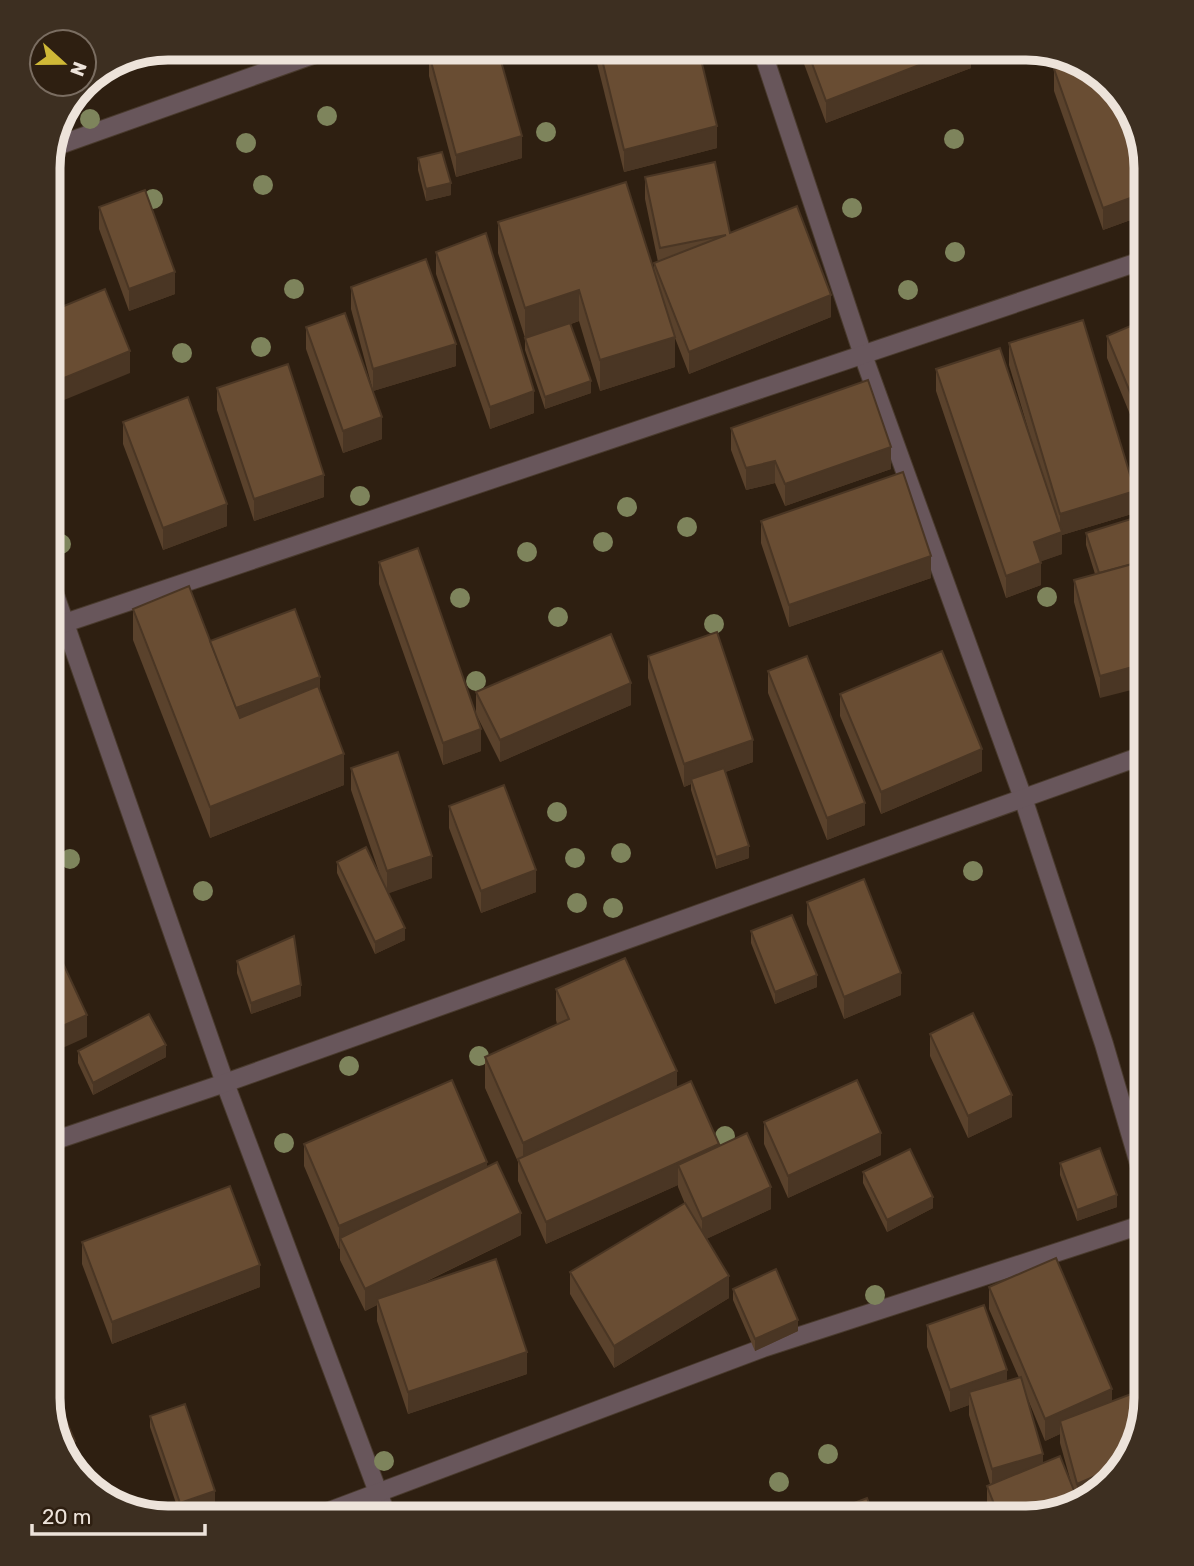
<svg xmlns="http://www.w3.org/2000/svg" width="1194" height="1566" font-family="Rubik,sans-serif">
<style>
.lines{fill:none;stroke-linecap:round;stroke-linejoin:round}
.minor-casing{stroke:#493a2d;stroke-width:20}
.minor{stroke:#68565b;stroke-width:18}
.tree{fill:#7e845c}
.wall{fill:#5a422c;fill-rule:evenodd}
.shaded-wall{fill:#4a3624}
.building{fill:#694d33;stroke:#4a3624;stroke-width:2}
.rim{fill:none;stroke:#ede3da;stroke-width:9}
</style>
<rect width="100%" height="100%" fill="#2e1f11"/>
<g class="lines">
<g class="minor-casing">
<g id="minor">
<path d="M761 47 863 355 1023 798 1104 1044 1147 1191"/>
<path d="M51 148 335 47"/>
<path d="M47 572 225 1083 388 1519"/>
<path d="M47 629 1147 259"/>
<path d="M47 1143 225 1083 1147 754"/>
<path d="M308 1519 763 1348 1147 1223"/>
</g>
</g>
<use href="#minor" class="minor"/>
</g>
<g class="tree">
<circle cx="327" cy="116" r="10"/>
<circle cx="90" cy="119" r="10"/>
<circle cx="546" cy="132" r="10"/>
<circle cx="954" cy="139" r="10"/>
<circle cx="246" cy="143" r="10"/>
<circle cx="263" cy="185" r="10"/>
<circle cx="153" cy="199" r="10"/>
<circle cx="852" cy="208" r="10"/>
<circle cx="955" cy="252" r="10"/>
<circle cx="294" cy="289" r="10"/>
<circle cx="908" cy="290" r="10"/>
<circle cx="261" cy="347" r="10"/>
<circle cx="182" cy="353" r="10"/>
<circle cx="360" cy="496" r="10"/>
<circle cx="627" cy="507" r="10"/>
<circle cx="687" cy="527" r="10"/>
<circle cx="603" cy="542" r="10"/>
<circle cx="61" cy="544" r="10"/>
<circle cx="527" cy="552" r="10"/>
<circle cx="1047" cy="597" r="10"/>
<circle cx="460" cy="598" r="10"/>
<circle cx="558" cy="617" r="10"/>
<circle cx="714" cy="624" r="10"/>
<circle cx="476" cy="681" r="10"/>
<circle cx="557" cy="812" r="10"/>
<circle cx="621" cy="853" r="10"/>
<circle cx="575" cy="858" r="10"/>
<circle cx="70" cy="859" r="10"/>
<circle cx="973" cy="871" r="10"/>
<circle cx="203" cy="891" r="10"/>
<circle cx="577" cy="903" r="10"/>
<circle cx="613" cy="908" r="10"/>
<circle cx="479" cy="1056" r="10"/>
<circle cx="349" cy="1066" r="10"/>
<circle cx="725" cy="1136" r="10"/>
<circle cx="284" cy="1143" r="10"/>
<circle cx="875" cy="1295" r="10"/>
<circle cx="828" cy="1454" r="10"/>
<circle cx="384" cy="1461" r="10"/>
<circle cx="779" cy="1482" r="10"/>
</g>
<g class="wall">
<path d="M593 47H698L717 148 624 172Z"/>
<path d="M800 47H971V68L826 123 800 53Z"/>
<path d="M429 54 522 158 456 177 429 76Z"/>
<path d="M1054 69 1147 167V214L1103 230 1054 91Z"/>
<path d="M418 158 451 195 426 201 418 170Z"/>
<path d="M645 177 730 233 831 317 689 374 675 338V367L600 391 579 321 571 324 591 393 545 409 525 350V338L498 253V222L654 270V263L658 262 645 199Z"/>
<path d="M99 207 175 294 129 311 99 229Z"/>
<path d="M436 252 534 413 490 429 436 274Z"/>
<path d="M351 287 456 366 373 391 351 309Z"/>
<path d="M1147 319V494L1136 463V441L1140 439 1107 358V336Z"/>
<path d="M306 327 382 439 343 453 306 349Z"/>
<path d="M1009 343 1135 513 1062 535V554L1041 561V585L1006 598 936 391V369L1037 459 1009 365Z"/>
<path d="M217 388 324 497 254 521 217 410Z"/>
<path d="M123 422 227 526 163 550 123 444Z"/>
<path d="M731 428 891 469 785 506 775 483 746 490 731 450Z"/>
<path d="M1147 514 1100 698 1074 602V580L1095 574 1086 545V533Z"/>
<path d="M761 521 931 578 789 627 761 543Z"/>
<path d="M379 562 476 714V692L631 705 500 762 476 714 481 751 443 765 379 584Z"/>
<path d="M133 609 210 641 320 691 344 785 210 838 133 640Z"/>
<path d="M648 656 753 762 725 772 749 858 716 869 691 790V784L684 787 648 678Z"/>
<path d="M768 671 865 825 827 840 768 693Z"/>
<path d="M840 694 982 771 881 814 840 716Z"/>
<path d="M351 768 432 878 388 893 405 940 375 954 337 873V862L382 881 351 790Z"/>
<path d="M449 806 536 892 481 913 449 828Z"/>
<path d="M807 902 901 995 844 1019 807 924Z"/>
<path d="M751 931 817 987 775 1004 751 943Z"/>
<path d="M237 961 301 996 251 1014 237 973Z"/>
<path d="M556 989 677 1087 719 1146 771 1209 706 1239 729 1298 614 1368 570 1294V1272L685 1204 678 1187V1185L546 1244 518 1181V1162L485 1088V1057L557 1024 556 1020Z"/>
<path d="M930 1034 1012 1117 968 1138 930 1056Z"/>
<path d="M78 1051 166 1057 93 1095 78 1063Z"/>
<path d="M764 1122 881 1155 788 1198 764 1144Z"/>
<path d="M304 1144 487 1166 521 1235 417 1286 527 1374 408 1414 377 1321V1305L365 1311 340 1260V1248L339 1249 304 1166Z"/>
<path d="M1060 1163 1117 1207 1077 1221 1060 1175Z"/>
<path d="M863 1172 933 1208 887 1232 863 1183Z"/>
<path d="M82 1242 260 1287 112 1344 82 1264Z"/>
<path d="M1056 1258 1093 1499 1027 1519H991L987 1508V1486L990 1484 969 1415V1405L950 1412 927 1347V1325L1007 1382 1019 1378 989 1309V1287ZM1027 1397 1045 1441 1060 1434V1443L1072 1486 1043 1463Z"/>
<path d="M733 1289 798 1331 755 1351 733 1300Z"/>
<path d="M150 1416 215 1503 180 1515 150 1427Z"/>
</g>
<g class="shaded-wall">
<path d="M966 47H971V68L826 123V101Z"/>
<path d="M717 126V148L624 172V150Z"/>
<path d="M522 136V158L456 177V155Z"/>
<path d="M451 183V195L426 201V189Z"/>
<path d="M1147 192V214L1103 230V208Z"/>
<path d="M175 272V294L129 311V289Z"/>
<path d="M579 290V321L525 339V308Z"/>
<path d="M831 295V317L689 374V352Z"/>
<path d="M675 337V367L600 391V360Z"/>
<path d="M456 344V366L373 391V369Z"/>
<path d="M130 351V373L47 407V385Z"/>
<path d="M591 381V393L545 409V397Z"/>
<path d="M534 391V413L490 429V407Z"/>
<path d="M382 417V439L343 453V431Z"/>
<path d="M1147 417V439L1141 441V419Z"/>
<path d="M891 447V469L785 506V484Z"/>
<path d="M775 461V483L746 490V468Z"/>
<path d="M324 475V497L254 521V499Z"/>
<path d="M1135 491V513L1062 535V554L1034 564V542L1060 532V514Z"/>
<path d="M227 504V526L163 550V528Z"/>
<path d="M931 556V578L789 627V605Z"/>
<path d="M1041 563V585L1006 598V576Z"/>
<path d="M1147 663V686L1100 698V676Z"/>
<path d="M320 677V699L236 731V709Z"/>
<path d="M631 683V705L500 762V740Z"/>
<path d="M481 729V751L443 765V743Z"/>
<path d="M753 740V762L693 784 691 779V784L684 787V764Z"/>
<path d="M982 749V771L881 814V792Z"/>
<path d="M344 754V785L210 838V807Z"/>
<path d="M865 803V825L827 840V818Z"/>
<path d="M749 846V858L716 869V857Z"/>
<path d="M432 856V878L387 894V871Z"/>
<path d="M536 870V892L481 913V891Z"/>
<path d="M405 928V940L375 954V942Z"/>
<path d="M901 973V995L844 1019V997Z"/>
<path d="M817 975V987L775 1004V992Z"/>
<path d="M301 985V996L251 1014V1003Z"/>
<path d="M87 1015V1037L47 1055V1033Z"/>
<path d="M166 1045V1057L93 1095V1083Z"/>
<path d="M677 1071V1102L523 1170V1143Z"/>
<path d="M1012 1095V1117L968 1138V1116Z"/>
<path d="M881 1133V1155L788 1198V1176Z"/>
<path d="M719 1144V1166L678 1165V1185L546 1244V1222Z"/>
<path d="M487 1162V1184L340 1238V1248L339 1249V1226Z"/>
<path d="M771 1187V1209L702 1241V1219Z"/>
<path d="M1117 1195V1207L1077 1221V1210Z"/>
<path d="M933 1197V1208L887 1232V1220Z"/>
<path d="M521 1213V1235L379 1304 377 1299V1305L365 1311V1289Z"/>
<path d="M260 1265V1287L112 1344V1322Z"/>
<path d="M729 1276V1298L614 1368V1346Z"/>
<path d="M798 1320V1331L755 1351V1339Z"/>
<path d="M527 1352V1374L408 1414V1392Z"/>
<path d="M1007 1370V1392H969V1405L950 1412V1390Z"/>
<path d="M1112 1389V1411L1060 1421V1434L1045 1441V1419Z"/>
<path d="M75 1441V1463L68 1466 62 1447Z"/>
<path d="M1043 1454V1476L992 1491V1469Z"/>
<path d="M1128 1462 1093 1499 1087 1495V1501L1077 1504V1484Z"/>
<path d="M215 1491V1503L180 1515V1503Z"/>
</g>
<g class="building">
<path d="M453 47H497L522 136 456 155 429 54Z"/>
<path d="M599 47H698L717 126 624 150Z"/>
<path d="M806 47H966L826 101Z"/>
<path d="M1077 60 1087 64 1127 101 1147 167V192L1103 208 1054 69Z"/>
<path d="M442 152 451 183 426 189 418 158Z"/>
<path d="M715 162 730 233 797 206 831 295 689 352 654 263 726 235 660 248 645 177Z"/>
<path d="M626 182 675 337 600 360 579 290 525 308 498 222Z"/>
<path d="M145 190 175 272 129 289 99 207Z"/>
<path d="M486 233 534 391 490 407 436 252Z"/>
<path d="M426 259 456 344 373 369 351 287Z"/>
<path d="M105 289 130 351 47 385V313Z"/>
<path d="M345 313 382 417 343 431 306 327Z"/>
<path d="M1147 319V417L1141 419 1107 336Z"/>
<path d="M1083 320 1135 491 1060 514 1009 343Z"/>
<path d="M570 323 591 381 545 397 525 338Z"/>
<path d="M1000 348 1062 532 1034 542 1041 563 1006 576 936 369Z"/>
<path d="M288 364 324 475 254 499 217 388Z"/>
<path d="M868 380 891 447 785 484 775 461 746 468 731 428Z"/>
<path d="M188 397 227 504 163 528 123 422Z"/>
<path d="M1147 437V472L1136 441Z"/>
<path d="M903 472 931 556 789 605 761 521Z"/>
<path d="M1147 514V560L1099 573 1086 533Z"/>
<path d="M418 548 481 729 443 743 379 562Z"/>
<path d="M1147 560V663L1100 676 1074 580Z"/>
<path d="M189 586 240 718 318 686 344 754 210 807 133 609Z"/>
<path d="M295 609 320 677 236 708 210 641Z"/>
<path d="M717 632 753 740 684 764 648 656Z"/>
<path d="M611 634 631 683 500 740 476 692Z"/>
<path d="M942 651 982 749 881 792 840 694Z"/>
<path d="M807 656 865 803 827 818 768 671Z"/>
<path d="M398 752 432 856 387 871 351 768Z"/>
<path d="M724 768 749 846 716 857 691 779Z"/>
<path d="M504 785 536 870 481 891 449 806Z"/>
<path d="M366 847 405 928 375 942 337 862Z"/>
<path d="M864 879 901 973 844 997 807 902Z"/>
<path d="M792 915 817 975 775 992 751 931Z"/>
<path d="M294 936 301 985 251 1003 237 961Z"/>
<path d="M625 958 677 1071 523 1143 485 1057 569 1019 556 989Z"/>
<path d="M61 959 87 1015 47 1033V966Z"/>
<path d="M973 1013 1012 1095 968 1116 930 1034Z"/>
<path d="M149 1014 166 1045 93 1083 78 1051Z"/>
<path d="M452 1080 487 1162 339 1226 304 1144Z"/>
<path d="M857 1080 881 1133 788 1176 764 1122Z"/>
<path d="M691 1081 719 1144 546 1222 518 1159Z"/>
<path d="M747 1133 771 1187 702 1219 678 1165Z"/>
<path d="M1100 1148 1117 1195 1077 1210 1060 1163Z"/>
<path d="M910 1149 933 1197 887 1220 863 1172Z"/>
<path d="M497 1162 521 1213 365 1289 340 1238Z"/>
<path d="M230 1186 260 1265 112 1322 82 1242Z"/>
<path d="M685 1203 729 1276 614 1346 570 1272Z"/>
<path d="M1056 1258 1112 1389 1045 1419 989 1287Z"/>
<path d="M496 1259 527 1352 408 1392 377 1299Z"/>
<path d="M776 1269 798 1320 755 1339 733 1289Z"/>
<path d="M984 1305 1007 1370 950 1390 927 1325Z"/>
<path d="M1021 1377 1043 1454 992 1469 969 1392Z"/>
<path d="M50 1384 75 1441 62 1447 47 1399V1386Z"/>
<path d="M1147 1388V1399L1131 1459 1128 1462 1077 1484 1060 1421Z"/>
<path d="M185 1404 215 1491 180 1503 150 1416Z"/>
<path d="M1060 1456 1079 1503 1027 1519H1000L987 1486Z"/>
<path d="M1105 1487 1093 1499 1089 1500 1087 1495Z"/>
<path d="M867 1498 875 1519H813Z"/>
</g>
<path d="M0 0H1194V1566H0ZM168 60H1026A108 108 0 0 1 1134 168V1398A108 108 0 0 1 1026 1506H168A108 108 0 0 1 60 1398V168A108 108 0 0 1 168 60Z" fill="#3d2f21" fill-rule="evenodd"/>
<path class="rim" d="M168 60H1026A108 108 0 0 1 1134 168V1398A108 108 0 0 1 1026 1506H168A108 108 0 0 1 60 1398V168A108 108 0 0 1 168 60Z"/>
<g transform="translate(63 63) rotate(111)"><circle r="33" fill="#2e1f11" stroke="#7a6d61" stroke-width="2"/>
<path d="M0-5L12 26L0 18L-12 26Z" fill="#cfb837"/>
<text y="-10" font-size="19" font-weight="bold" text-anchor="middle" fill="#ede3da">N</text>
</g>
<path d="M32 1524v10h173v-10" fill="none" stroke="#ede3da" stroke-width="3.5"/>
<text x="42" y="1524" font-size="21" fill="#ede3da" stroke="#2e1f11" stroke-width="5" paint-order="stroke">20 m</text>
</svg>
